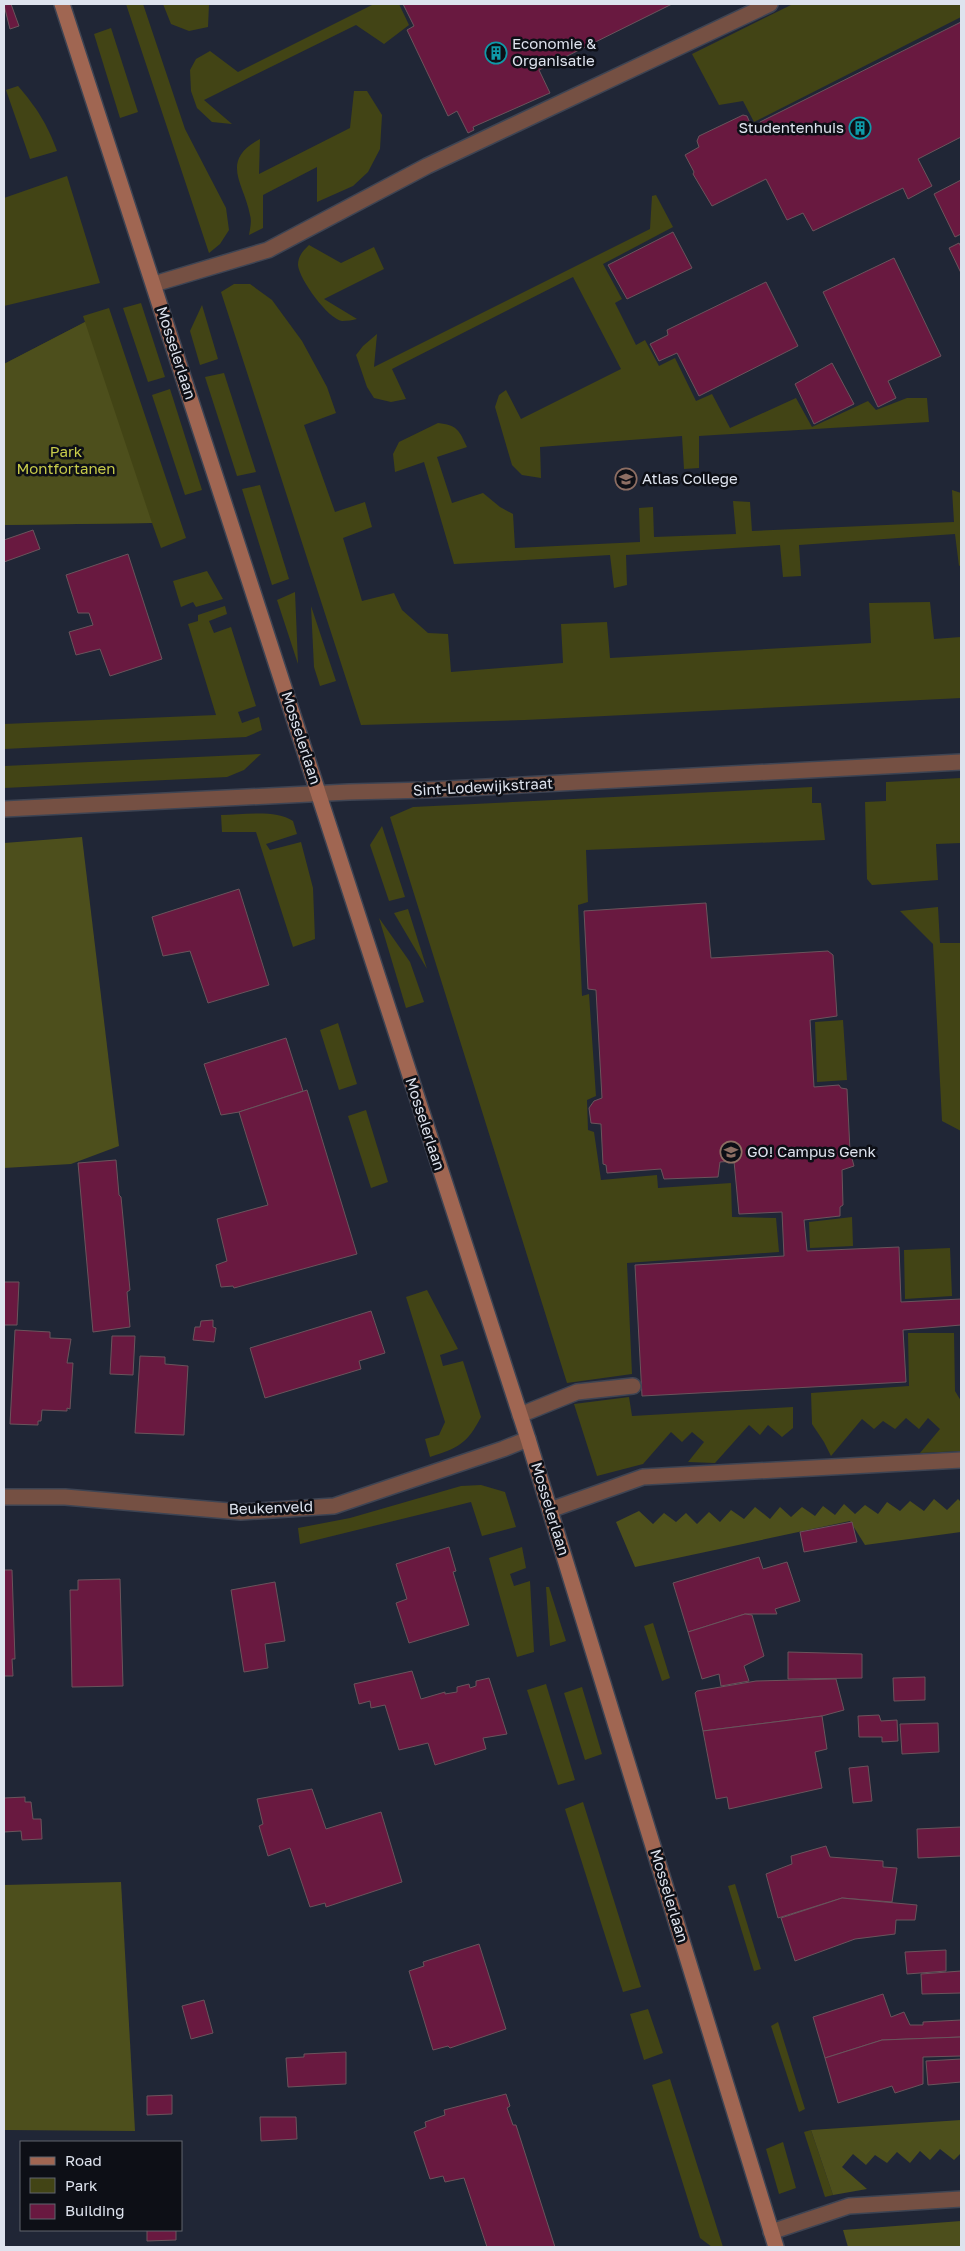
<svg xmlns="http://www.w3.org/2000/svg" width="965" height="2251" font-family="'Golos Text',sans-serif">
<style>
.green{fill:#424415}
.forest{fill:#4d4f1c}
.building{fill:#691940;stroke:#6a545c}
.lines{fill:none;stroke-linecap:round;stroke-linejoin:round}
.lane-casing{stroke:#3e4453;stroke-width:18}
.street-casing{stroke:#3e4453;stroke-width:18}
.secondary-casing{stroke:#3e4453;stroke-width:18}
.lane{stroke:#755043;stroke-width:15}
.street{stroke:#755043;stroke-width:15}
.secondary{stroke:#a06652;stroke-width:15}
.labels{text-anchor:middle;stroke-width:5;stroke-linejoin:round;paint-order:stroke}
.poi-label{font-size:15px;fill:#dee3ee;stroke:#0d0f16;text-anchor:start}
.street-label{font-size:15px;fill:#dee3ee;stroke:#0d0f16}
.park-label{font-size:15px;fill:#c7cb4a;stroke:#0d0f16}
</style>
<rect width="100%" height="100%" fill="#202636"/>
<g class="green">
<path d="M126 4H143L185 129 226 208 229 230 220 244 209 253Z"/>
<path d="M163 4H209L208 27 189 31 171 24Z"/>
<path d="M374 4H399L409 25 384 44 356 25 204 100 232 124 212 122 197 108 191 91 190 70 196 59 210 51 238 72Z"/>
<path d="M793 4H961V17L754 122 743 101 719 105 692 54Z"/>
<path d="M111 28 138 112 120 118 94 34Z"/>
<path d="M18 86C37 108 47 124 57 151L30 159 6 90Z"/>
<path d="M354 91H367L382 115 380 149 368 172 353 186 317 202V167L263 195V228L249 235C250 229 252 221 250 215 244 183 219 161 260 139L259 174 350 128Z"/>
<path d="M67 176 100 283 4 306V198Z"/>
<path d="M656 195 673 227 603 264 622 299 615 303 636 345 645 340 659 366 675 358 696 401 712 394 730 428 796 398 812 427 868 401 876 410 907 398H927L929 422 699 436V468L684 469 682 436 540 447 541 478 522 475 512 465 495 407 499 395 506 390 521 419 621 369 573 277 392 369 406 399 391 402 374 398 367 387 356 355 363 346 377 334 374 367 650 229 652 196Z"/>
<path d="M309 245 341 263 374 247 384 269 324 299 357 319C353 320 347 321 342 321 328 319 299 279 298 265 298 256 303 251 309 245Z"/>
<path d="M234 284H250L272 300 302 341 327 387 336 413 304 425 335 512 365 502 372 527 343 538 362 601 394 593 402 610 428 633 448 634 451 672 563 663 561 624 607 622 610 658 871 643 869 603 930 602 934 639 961 637V698L525 720 361 725 221 292Z"/>
<path d="M141 303 165 377 148 382 123 308Z"/>
<path d="M202 305 218 359 200 365 190 331Z"/>
<path d="M109 308 186 538 161 548 152 523 4 525V364L85 322 83 316Z"/>
<path d="M224 373 256 472 237 476 205 377Z"/>
<path d="M170 389 202 490 185 495 152 395Z"/>
<path d="M438 423C457 425 459 430 467 447L437 457 452 503 483 493 500 507 513 514 515 548 640 542 639 508 653 507 654 537 736 534 733 501 750 502 752 531 954 522 952 490 961 493V565L959 566 955 534 799 545 801 576 783 577 780 545 626 555 627 585 614 588 610 555 454 564 424 462 395 472 393 454 399 442Z"/>
<path d="M260 485 289 579 272 585 242 489Z"/>
<path d="M207 571 223 599 196 607 193 602 181 607 173 581Z"/>
<path d="M295 592 298 664 277 600Z"/>
<path d="M225 606 227 614 209 621 214 633 231 627 256 706 238 712 242 723 259 717 262 730 246 737 4 749V724L216 715 188 624 198 621V615Z"/>
<path d="M311 606 336 681 320 686 314 667Z"/>
<path d="M261 754 244 770 227 777 4 788V766Z"/>
<path d="M961 778V843L936 844 938 880 872 885 867 879 865 802 886 801V782Z"/>
<path d="M812 787V803H821L825 840 586 850 588 902 578 905 582 996 589 994 596 1096 587 1100 588 1130 594 1132 601 1180 657 1175 658 1188 731 1183 732 1217 776 1218 779 1252 627 1263 632 1374 567 1383 390 817 413 807Z"/>
<path d="M221 815C243 815 275 809 293 821L297 834 266 844 270 850 301 842 313 888 315 939 293 947 256 832H222Z"/>
<path d="M382 826 405 897 389 901 370 845Z"/>
<path d="M938 907 940 943H961V1131L942 1121 933 944 900 911Z"/>
<path d="M408 909 427 969 394 913Z"/>
<path d="M379 918 410 962 424 1002 406 1008Z"/>
<path d="M843 1020 847 1080 817 1082 815 1022Z"/>
<path d="M338 1023 357 1084 339 1090 320 1030Z"/>
<path d="M366 1110 388 1182 371 1188 348 1116Z"/>
<path d="M852 1217 853 1246 810 1248 809 1222Z"/>
<path d="M950 1248 952 1296 905 1299 904 1250Z"/>
<path d="M427 1290 458 1349 440 1355 443 1366 463 1361 481 1417C467 1444 458 1448 430 1457L425 1439 439 1435 445 1422 406 1297Z"/>
<path d="M908 1333H954L955 1391 961 1401V1451L920 1453 940 1429 928 1418 919 1429 906 1418 895 1429 883 1421 874 1429 862 1419 831 1456 824 1442 812 1424 811 1393 909 1386Z"/>
<path d="M629 1397 632 1416 793 1407V1428L782 1437 768 1425 760 1435 749 1425 715 1463 688 1462 704 1442 692 1432 682 1442 671 1432 643 1464 597 1476 574 1404Z"/>
<path d="M481 1485 505 1492 516 1527 482 1536 471 1502 300 1544 298 1528 350 1518 461 1486Z"/>
<path d="M522 1547 526 1568 510 1574 514 1586 530 1581 534 1652 517 1657 489 1558Z"/>
<path d="M546 1587H549L566 1641 550 1646Z"/>
<path d="M653 1623 670 1678 662 1681 644 1626Z"/>
<path d="M546 1684 575 1780 558 1785 527 1690Z"/>
<path d="M582 1687 602 1754 585 1760 564 1693Z"/>
<path d="M583 1802 641 1987 623 1992 565 1809Z"/>
<path d="M735 1884 761 1969 754 1971 728 1886Z"/>
<path d="M648 2009 663 2053 644 2060 630 2014Z"/>
<path d="M778 2022 805 2109 799 2112 771 2026Z"/>
<path d="M670 2079 723 2247H712L700 2238 652 2085Z"/>
<path d="M811 2130 833 2195 825 2197 804 2132Z"/>
<path d="M783 2142 796 2188 779 2194 766 2149Z"/>
</g>
<g class="forest">
<path d="M85 322 152 523 4 525V364Z"/>
<path d="M82 837 119 1146 71 1164 4 1168V843Z"/>
<path d="M934 1499 947 1510 958 1499 961 1502V1532L865 1545 850 1521 635 1567 616 1522 639 1511 653 1524 664 1513 676 1522 686 1513 697 1524 709 1512 720 1522 731 1510 744 1519 755 1507 770 1519 780 1507 791 1517 802 1507 815 1516 823 1506 835 1515 844 1504 855 1514 865 1505 878 1514 887 1502 900 1511 910 1501 924 1511Z"/>
<path d="M121 1882 135 2131 4 2130V1885Z"/>
<path d="M961 2120V2153L954 2160 940 2149 930 2160 920 2151 910 2163 897 2152 887 2163 875 2155 866 2165 853 2154 842 2167 867 2189 833 2195 811 2130Z"/>
<path d="M961 2221 960 2247H848L843 2230Z"/>
</g>
<g class="building">
<path d="M11 4 19 26 10 29 4 5Z"/>
<path d="M403 4H672L539 70 550 93 473 127 474 130 468 133 457 111 448 116 407 30 414 26Z"/>
<path d="M961 22V137L918 159 932 186 908 199 903 188 813 231 803 213 787 220 766 179 712 206 693 174 694 172 685 155 699 147 697 141 699 136 743 115 747 116 754 132 760 129V122Z"/>
<path d="M961 180V234L955 237 934 194Z"/>
<path d="M673 232 692 268 627 299 608 265Z"/>
<path d="M959 243 961 247V273L949 248Z"/>
<path d="M894 258 941 356 888 381 896 398 878 407 823 292Z"/>
<path d="M766 282 798 346 699 396 677 353 659 361 650 344 668 335 667 330Z"/>
<path d="M832 363 854 404 814 424 795 384Z"/>
<path d="M33 530 40 549 4 562V540Z"/>
<path d="M128 554 162 659 110 676 100 649 76 655 69 632 93 625 89 613H78L66 575Z"/>
<path d="M239 889 269 985 208 1003 190 951 163 956 152 917Z"/>
<path d="M706 903 711 958 828 951 833 955 837 1016 810 1020 814 1087 839 1085 841 1088 847 1089 850 1151 854 1166 842 1170 843 1205 840 1207V1216L804 1220 807 1251 899 1247 901 1302 961 1299V1325L903 1330 906 1382 642 1396 635 1265 784 1256 782 1212 739 1214 734 1161 720 1162 718 1177 664 1179 661 1169 607 1173 606 1165 603 1164 601 1124 591 1123 589 1108 594 1101 602 1098 596 990 588 989 584 911Z"/>
<path d="M286 1038 303 1091 239 1112 221 1115 204 1064Z"/>
<path d="M307 1090 357 1254 234 1288 233 1286 221 1287 216 1265 227 1261 217 1219 268 1205 239 1112Z"/>
<path d="M116 1160 119 1195 121 1197 130 1290 127 1292 130 1327 93 1332 78 1163Z"/>
<path d="M4 1282H19L17 1325H4Z"/>
<path d="M371 1311 385 1353 359 1361 361 1369 265 1398 250 1348Z"/>
<path d="M213 1320V1327L216 1328 214 1342 193 1340 195 1327H200L201 1321Z"/>
<path d="M15 1330 50 1332V1338L71 1339 67 1363H73L70 1409 67 1408V1411L42 1410 41 1421H38V1425L10 1424Z"/>
<path d="M112 1336H135L133 1375 110 1374Z"/>
<path d="M140 1356 165 1357V1364L188 1366 184 1435 135 1433Z"/>
<path d="M852 1522 857 1542 804 1552 800 1532Z"/>
<path d="M449 1547 456 1571 453 1572 469 1625 409 1643 396 1603 407 1599 396 1564Z"/>
<path d="M759 1557 763 1569 787 1562 800 1601 775 1609 777 1614H745L688 1632 673 1583Z"/>
<path d="M4 1570H12L15 1659H12L13 1676H4Z"/>
<path d="M120 1579 123 1686 72 1687 70 1590H78V1580Z"/>
<path d="M275 1582 285 1641 265 1644 268 1668 244 1672 231 1590Z"/>
<path d="M745 1614 752 1615 764 1656 744 1666 749 1681 721 1686 719 1674 702 1679 688 1632Z"/>
<path d="M788 1652 862 1654V1678L788 1679Z"/>
<path d="M412 1671 421 1699 445 1692V1694L457 1692V1687L469 1684 470 1688 476 1686V1681L489 1678 507 1734 483 1738 486 1749 435 1765 428 1743 399 1750 385 1705 371 1708 370 1701 359 1704 354 1684Z"/>
<path d="M925 1677V1700L894 1701 893 1678Z"/>
<path d="M836 1679 844 1710 822 1716 703 1731 695 1693 697 1691 756 1681Z"/>
<path d="M879 1715 881 1721 897 1720 898 1741 882 1742V1737H859L858 1716Z"/>
<path d="M822 1716 827 1749 815 1752 822 1788 729 1809 727 1797 716 1799 703 1731Z"/>
<path d="M938 1723 939 1752 902 1754 900 1724Z"/>
<path d="M868 1766 872 1801 853 1803 849 1768Z"/>
<path d="M312 1789 326 1829 381 1812 402 1882 326 1907 325 1903 310 1907 290 1848 268 1856 259 1826 263 1824 257 1799Z"/>
<path d="M25 1797V1802H31L33 1819H41L42 1839 22 1840 21 1831 4 1832V1798Z"/>
<path d="M961 1827V1856L918 1858 917 1829Z"/>
<path d="M826 1846 830 1857 883 1861V1867L897 1868 892 1902 842 1898 778 1918 766 1874 792 1864 791 1856Z"/>
<path d="M842 1898 917 1905 915 1920H896L895 1934 855 1939 795 1961 781 1918Z"/>
<path d="M479 1944 506 2029 450 2048 448 2046 433 2050 409 1971 424 1966 423 1962Z"/>
<path d="M946 1950V1971L907 1974 905 1952Z"/>
<path d="M961 1971V1993L922 1994 921 1974Z"/>
<path d="M883 1994 891 2017 904 2012 910 2025H923V2022L961 2020V2037L882 2040 825 2058 813 2017Z"/>
<path d="M204 2000 213 2033 191 2039 182 2006Z"/>
<path d="M961 2037V2056L923 2057V2084L895 2093 892 2086 838 2103 825 2058 882 2040Z"/>
<path d="M346 2052V2084L288 2087 286 2058 304 2057V2054Z"/>
<path d="M961 2059V2082L928 2085 926 2061Z"/>
<path d="M506 2094 510 2106 507 2108 513 2125H516L555 2247H487L464 2178 445 2182 443 2176 430 2179 414 2132 426 2127 425 2122 445 2115 444 2110Z"/>
<path d="M172 2095V2114L147 2115V2096Z"/>
<path d="M260 2117H296L297 2139 261 2141Z"/>
<path d="M147 2230H176V2240L147 2241Z"/>
</g>
<g class="lines">
<g class="lane-casing">
<g id="lane">
<path d="M154 284 268 250 427 166 770 4"/>
<path d="M520 1415 577 1392 633 1386"/>
<path d="M550 1510 643 1477 961 1460"/>
<path d="M771 2232 849 2206 961 2199"/>
</g>
</g>
<g class="street-casing">
<g id="street">
<path d="M4 809 349 792 427 790 961 762"/>
<path d="M4 1497H65L241 1512 334 1506 503 1449 528 1439"/>
</g>
</g>
<g class="secondary-casing">
<path id="secondary" d="M62 4 528 1439 776 2247"/>
</g>
<use href="#lane" class="lane"/>
<use href="#street" class="street"/>
<use href="#secondary" class="secondary"/>
</g>
<defs>
<g id="building-ring" transform="scale(1.125)"><circle r="9.5" fill="#0d0f16" stroke="#0f9aa8" stroke-width="1.5"/><path d="M-4-6H4V6H1V3H-1V6H-4ZM-2.5-4.3h1.7v1.8h-1.7ZM.8-4.3h1.7v1.8H.8ZM-2.5-1h1.7V.8h-1.7ZM.8-1h1.7V.8H.8Z" fill="#0f9aa8"/></g>
<g id="school-ring" transform="scale(1.125)"><circle r="9.5" fill="#0d0f16" stroke="#8d6e63" stroke-width="1.5"/><path d="M0-5L7-2L0 1L-7-2ZM-4 1L0 2.5L4 1V4Q0 6-4 4Z" fill="#8d6e63"/></g>
</defs>
<g fill-rule="evenodd">
<use href="#building-ring" x="496" y="53"/>
<use href="#building-ring" x="860" y="128"/>
<use href="#school-ring" x="626" y="479"/>
<use href="#school-ring" x="731" y="1152"/>
</g>
<g class="labels">
<g class="poi-label">
<text x="512" y="49">Economie &amp;<tspan x="512" dy="17">Organisatie</tspan></text>
<text x="844" y="133" text-anchor="end">Studentenhuis</text>
<text x="642" y="484">Atlas College</text>
<text x="747" y="1157">GO! Campus Genk</text>
</g>
<g class="street-label">
<text transform="translate(176 353) rotate(72)" y="5">Mosselerlaan</text>
<text transform="translate(301 738) rotate(72)" y="5">Mosselerlaan</text>
<text transform="translate(483 787) rotate(-3)" y="5">Sint-Lodewijkstraat</text>
<text transform="translate(425 1124) rotate(72)" y="5">Mosselerlaan</text>
<text transform="translate(271 1508) rotate(-2)" y="5">Beukenveld</text>
<text transform="translate(550 1509) rotate(73)" y="5">Mosselerlaan</text>
<text transform="translate(669 1896) rotate(73)" y="5">Mosselerlaan</text>
</g>
<g class="park-label">
<text x="66" y="457">Park<tspan x="66" dy="17">Montfortanen</tspan></text>
</g>
</g>
<rect width="965" height="2251" fill="none" stroke="#dee3ee" stroke-width="10"/>
<rect x="20" y="2141" width="162" height="90" fill="#0d0f16" stroke="#61646c"/>
<rect x="30" y="2157" width="25" height="8" fill="#a06652" stroke="#61646c"/>
<text x="65" y="2166" font-size="15" fill="#dee3ee">Road</text>
<rect x="30" y="2178" width="25" height="15" fill="#424415" stroke="#61646c"/>
<text x="65" y="2191" font-size="15" fill="#dee3ee">Park</text>
<rect x="30" y="2204" width="25" height="15" fill="#691940" stroke="#61646c"/>
<text x="65" y="2216" font-size="15" fill="#dee3ee">Building</text>
</svg>
